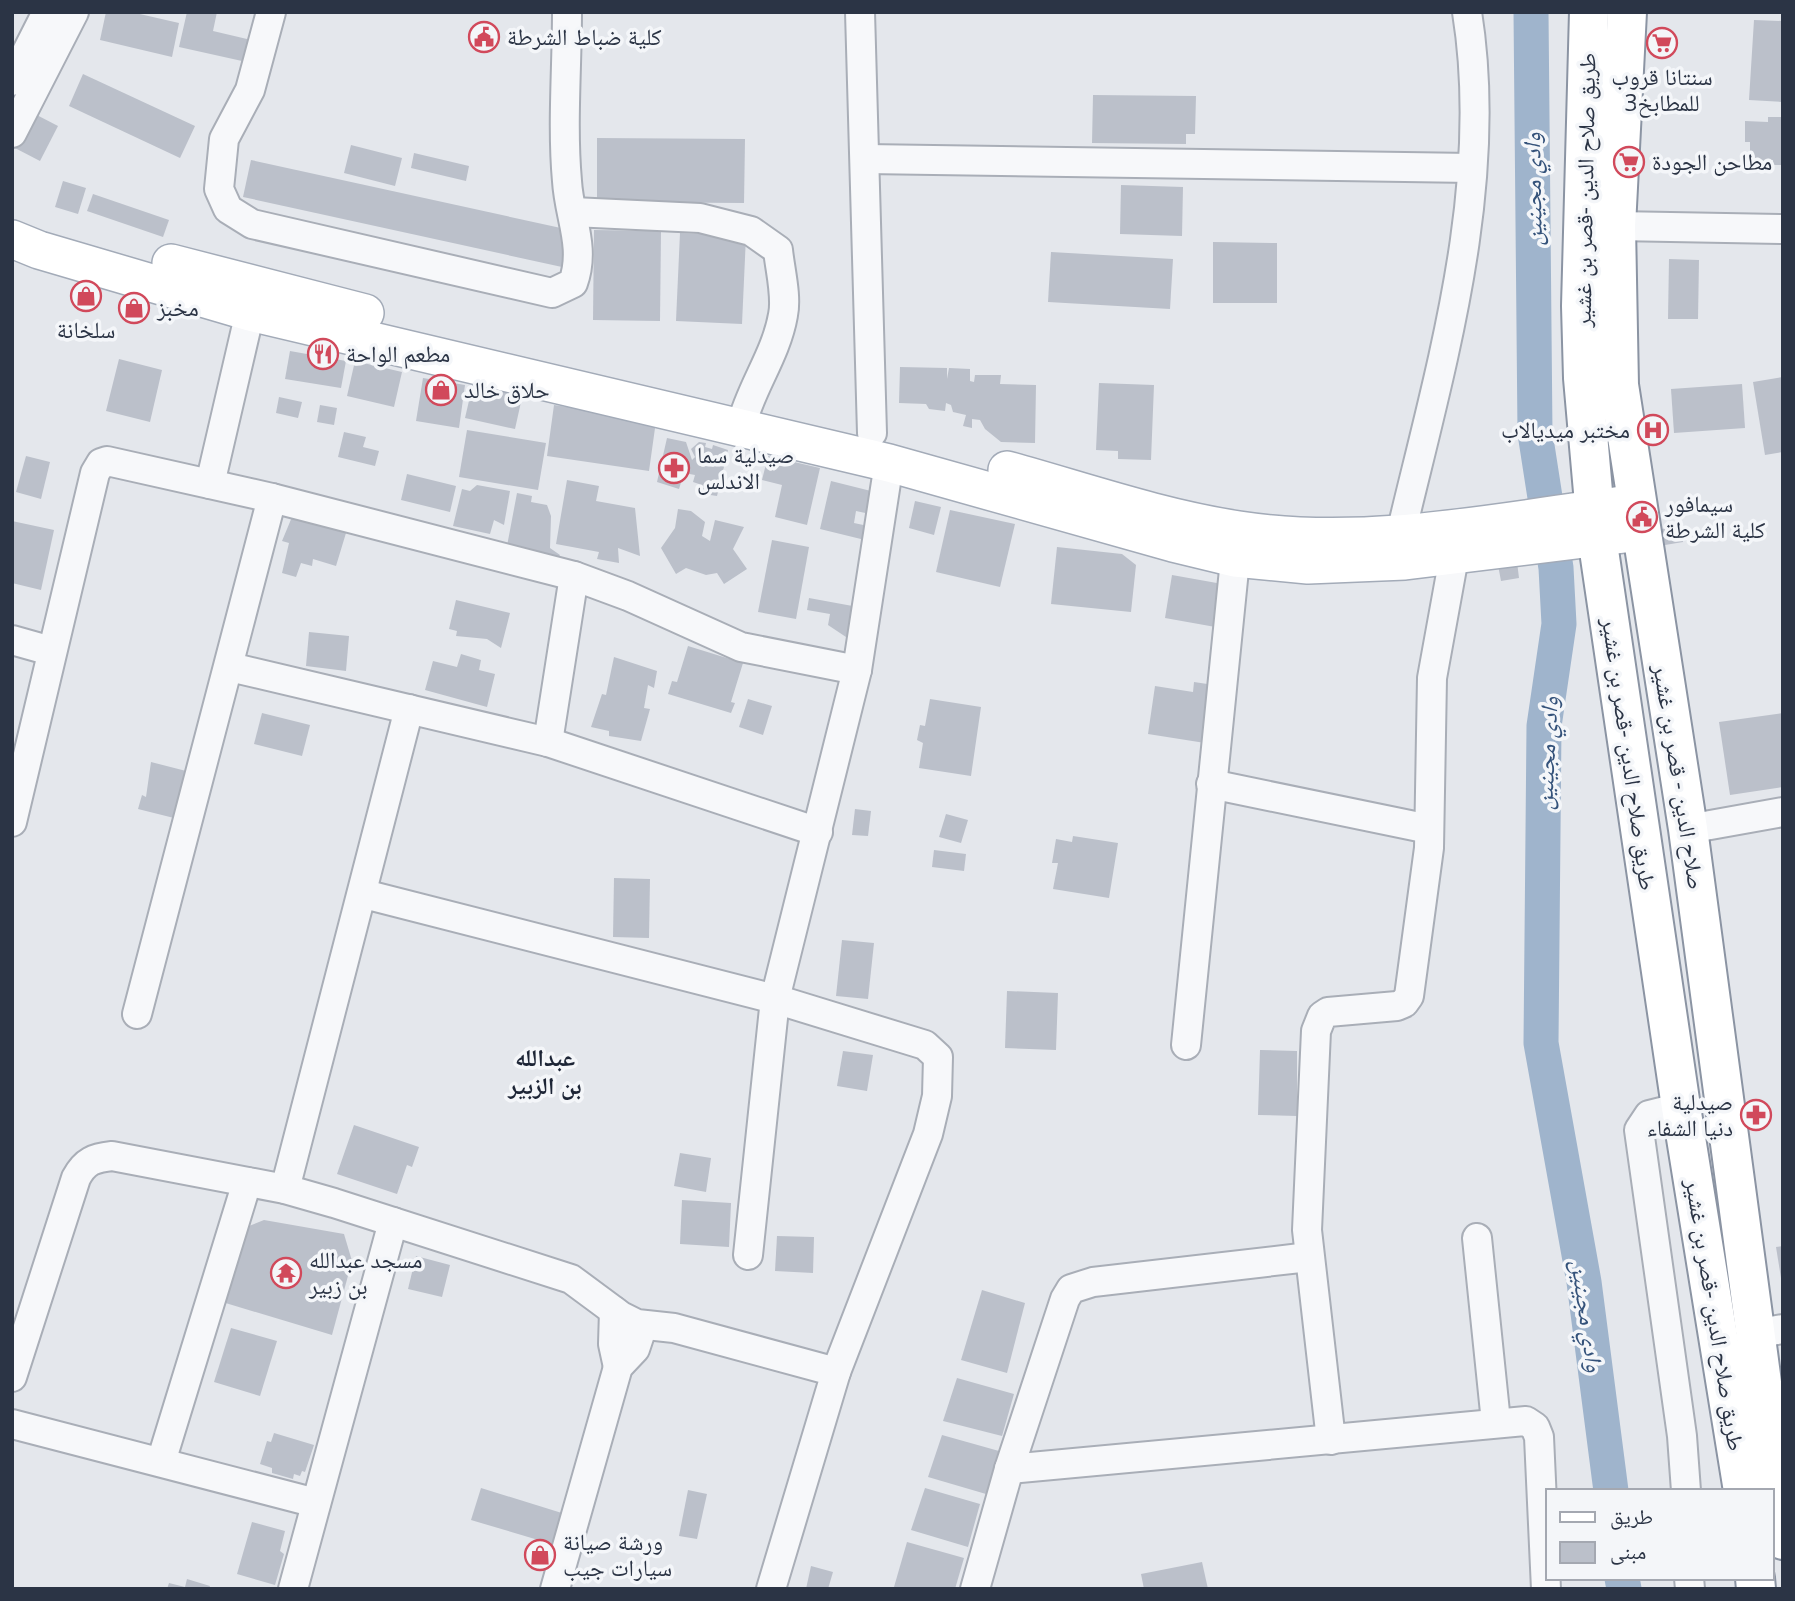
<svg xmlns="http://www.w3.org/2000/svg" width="1795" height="1601" font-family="'Open Sans','Noto Naskh Arabic',sans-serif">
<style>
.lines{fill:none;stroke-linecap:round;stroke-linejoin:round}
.river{stroke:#9fb4cc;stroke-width:35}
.building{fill:#bbc0ca}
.minor-casing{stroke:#a9aeb7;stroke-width:32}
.major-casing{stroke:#a3abb8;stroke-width:40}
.highway-casing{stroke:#8b94a3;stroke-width:42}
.minor{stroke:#f7f8fa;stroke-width:28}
.major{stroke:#fff;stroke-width:37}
.highway{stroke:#fff;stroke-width:38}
.labels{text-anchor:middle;stroke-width:7;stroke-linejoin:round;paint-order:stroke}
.poi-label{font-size:23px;fill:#2b3445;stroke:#f4f6f9;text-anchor:start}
.street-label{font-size:23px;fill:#2b3445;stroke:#f4f6f9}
.water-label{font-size:24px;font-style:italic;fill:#34527a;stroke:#f4f6f9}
.neighbourhood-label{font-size:24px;font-weight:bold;fill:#1d2536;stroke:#f4f6f9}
</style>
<rect width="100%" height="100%" fill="#e4e7ec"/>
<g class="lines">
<g class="river">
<path d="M1531 12 1535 433 1556 568 1559 624 1544 726 1541 1043 1584 1282 1611 1491"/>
<path d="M1622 1578 1624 1589"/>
</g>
</g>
<g class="building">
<path d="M106 12H131L179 23 172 57 100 40Z"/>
<path d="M187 12H217L213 31 247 39 249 52 244 54 242 61 179 47Z"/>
<path d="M1754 20 1783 21V102L1749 100Z"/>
<path d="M83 74 195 126 180 158 69 106Z"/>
<path d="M1093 95 1196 96 1195 134H1186V144L1092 143Z"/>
<path d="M31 112 58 126 40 161 13 147Z"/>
<path d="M1768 117H1783V165H1773V160H1765V165L1750 164V142H1745V121L1768 122Z"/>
<path d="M597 138 745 139 744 203 597 202Z"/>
<path d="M351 145 402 158 395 186 344 173Z"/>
<path d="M414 153 469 166 466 181 411 168Z"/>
<path d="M251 160 570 230 562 267 243 197Z"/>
<path d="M63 181 86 188 78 214 55 207Z"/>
<path d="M1121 185 1183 187 1182 236 1120 234Z"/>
<path d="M93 194 169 220 163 237 87 211Z"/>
<path d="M594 230 661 231 660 321 593 320Z"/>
<path d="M680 233 746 236 742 324 676 321Z"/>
<path d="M1213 242 1277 243V303H1213Z"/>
<path d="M1051 252 1173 259 1170 309 1048 302Z"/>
<path d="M1669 259 1699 260 1698 319H1668Z"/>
<path d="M290 351 346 361 341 388 285 379Z"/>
<path d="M119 359 162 370 150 422 106 411Z"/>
<path d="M355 361 402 372 394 407 347 396Z"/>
<path d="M900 367 947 368V379L949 368 970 369V381L974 382 975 375H1001L1000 384 1036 385 1035 443 1001 442 985 429 980 420 972 419V428L963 426 966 415 953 412 951 405 946 403 945 411 929 409 926 404 899 403Z"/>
<path d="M1783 377V452L1765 455 1753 382Z"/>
<path d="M423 378 465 385 459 428 416 421Z"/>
<path d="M474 379 486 382 484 391 492 393 499 388 523 393 515 429 465 418Z"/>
<path d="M1099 383 1154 385 1151 460 1118 459V451L1096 450Z"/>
<path d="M1742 384 1745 428 1674 433 1671 389Z"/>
<path d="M279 397 302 402 298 418 276 413Z"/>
<path d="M570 399 656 421 649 471 547 456 554 405 568 407Z"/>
<path d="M320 405 337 408 334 425 317 422Z"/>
<path d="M467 430 546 443 538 490 459 477Z"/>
<path d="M344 432 366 437 363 447 379 451 375 466 338 457Z"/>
<path d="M667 438 686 442 692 460 695 457 691 449 699 442 706 443 705 447 712 449 713 445 728 450 717 496 697 493 699 484 693 482 695 475 684 473 679 489 657 482Z"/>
<path d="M26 456 50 462 41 499 16 492Z"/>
<path d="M768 456 820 468 807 525 775 517 782 485 762 480Z"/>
<path d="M407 474 456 486 450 512 401 500Z"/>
<path d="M567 480 599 486 596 501 635 508 640 556 618 548 619 563 597 559 599 552 556 544Z"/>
<path d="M831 481 875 492 870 514 856 511 854 523 868 526 865 540 820 529Z"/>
<path d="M477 485 510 491 504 525 494 520 490 534 453 526 462 489 470 491Z"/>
<path d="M517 493 532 496 531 502 547 505 551 516 550 548 560 555 555 563 532 558 536 551 507 546Z"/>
<path d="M915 501 941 507 934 535 909 528Z"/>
<path d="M678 509 691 511 705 522 702 536 710 541 715 520 744 527 733 549 747 569 724 584 717 573 706 575 686 568 676 574 661 548 675 528Z"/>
<path d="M950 510 1015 524 1000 587 936 572Z"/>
<path d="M292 517 346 533 336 566 313 559 312 566 301 563 296 577 282 573 289 543 282 541Z"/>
<path d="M12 521 54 530 41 590 12 583Z"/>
<path d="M1680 526 1683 542 1665 545 1662 529Z"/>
<path d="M772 540 809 547 796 619 758 612Z"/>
<path d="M1057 547 1122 554 1136 565 1131 612 1051 604Z"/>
<path d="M1517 562 1519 578 1501 581 1498 565Z"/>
<path d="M1172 575 1228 585 1221 628 1165 618Z"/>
<path d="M809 598 858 607 852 641 828 625 830 614 807 610Z"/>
<path d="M456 600 510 613 501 648 487 639 456 636 457 631 449 629Z"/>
<path d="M309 632 349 636 346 671 306 666Z"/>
<path d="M688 646 743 663 731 702 735 703 731 713 668 694 672 681 677 682Z"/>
<path d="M461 654 481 660 479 670 495 674 487 707 425 690 433 661 457 667Z"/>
<path d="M614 657 657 671 654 688 648 685 644 708 650 709 641 741 609 736V731L591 727 602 694 606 695Z"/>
<path d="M1194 682 1214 685 1205 743 1148 734 1155 686 1193 692Z"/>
<path d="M748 699 772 706 763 735 739 727Z"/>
<path d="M930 699 981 707 971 776 919 768 923 743 917 740 920 725 925 726Z"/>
<path d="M262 713 310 725 302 756 254 744Z"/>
<path d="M1783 713V787L1730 795 1719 722Z"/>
<path d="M151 762 190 772 178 819 138 809 142 795 146 797Z"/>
<path d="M855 809 871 811 868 836 852 835Z"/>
<path d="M946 814 968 820 961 843 939 837Z"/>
<path d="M1073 836 1118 843 1109 898 1053 889 1058 863H1052L1056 839 1072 842Z"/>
<path d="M934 850 966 854 964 871 932 867Z"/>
<path d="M614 878 650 879 649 938 613 937Z"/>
<path d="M842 940 874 943 868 999 836 996Z"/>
<path d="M1007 991 1058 993 1056 1050 1005 1048Z"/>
<path d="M1260 1050 1297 1051V1116L1258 1115Z"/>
<path d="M843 1051 873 1055 867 1091 837 1086Z"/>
<path d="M354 1125 419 1147 412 1167 407 1165 397 1194 337 1174Z"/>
<path d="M680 1153 711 1158 706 1192 674 1186Z"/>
<path d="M682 1200 731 1203 729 1247 680 1244Z"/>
<path d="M264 1220 344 1234 352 1261 332 1335 219 1301 239 1230Z"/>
<path d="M777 1236 814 1237 813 1273 775 1271Z"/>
<path d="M1783 1246V1278H1781L1776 1247Z"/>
<path d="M416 1256 450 1265 442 1297 408 1289Z"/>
<path d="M982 1290 1025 1303 1007 1373 961 1360Z"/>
<path d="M231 1328 277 1341 260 1396 214 1382Z"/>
<path d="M957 1378 1014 1394 1002 1436 943 1421Z"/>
<path d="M274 1433 314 1445 305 1472 302 1471 300 1476 294 1474 293 1479 272 1473V1468L260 1464 267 1441 271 1442Z"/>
<path d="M942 1435 999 1451 986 1494 928 1477Z"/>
<path d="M481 1488 565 1514 555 1545 471 1520Z"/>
<path d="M925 1488 980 1504 968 1547 911 1530Z"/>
<path d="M688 1490 707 1494 697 1539 679 1536Z"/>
<path d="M252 1522 285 1531 280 1551 284 1554 275 1585 237 1574Z"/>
<path d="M907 1542 964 1558 955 1589 894 1587Z"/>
<path d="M1202 1562 1208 1589H1144L1141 1574Z"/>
<path d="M811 1566 833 1572 828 1589H806Z"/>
<path d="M187 1579 210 1586 209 1589H167L169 1583 185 1587Z"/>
</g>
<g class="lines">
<g class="minor-casing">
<g id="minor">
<path d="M271 12 250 90 224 139 219 189 228 209 252 224 552 293 573 283C586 247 569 217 567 181 562 126 567 68 567 12"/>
<path d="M860 12 872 433"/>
<path d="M12 81 47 12"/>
<path d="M12 133 74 12"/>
<path d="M866 159 1472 168"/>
<path d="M573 212 700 218 751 231 778 250C780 270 787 296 783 315 776 355 751 387 741 426"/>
<path d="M1616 226 1783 229"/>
<path d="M210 484 250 312"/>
<path d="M1401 533C1441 365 1495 186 1467 12"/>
<path d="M12 640 51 651"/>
<path d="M230 667 548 742 818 832"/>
<path d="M548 742 574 576"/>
<path d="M1211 784 1429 829"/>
<path d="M12 822 95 473 101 463 107 461 272 498 574 576 628 596 741 647 857 670"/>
<path d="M1688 829 1783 812"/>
<path d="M364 894 775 999 925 1045 938 1057 937 1096 928 1134 836 1372 771 1589"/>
<path d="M137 1014 272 498"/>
<path d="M1186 1045 1237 540"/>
<path d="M1681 1107 1649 1115 1639 1130 1682 1436 1686 1491"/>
<path d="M285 1189 409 709"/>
<path d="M1477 1238 1496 1422"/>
<path d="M748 1255 775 999 857 670 889 463"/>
<path d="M614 1311 613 1344 618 1367"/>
<path d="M1753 1334 1783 1329"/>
<path d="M12 1377 76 1178C85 1161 94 1158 112 1156L285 1189 334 1203 571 1279 621 1316 637 1324 674 1328 836 1372"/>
<path d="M12 1424 316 1503"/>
<path d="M1331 1440 1307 1230 1316 1031 1322 1016 1328 1012 1397 1006 1404 1003 1409 996 1429 848 1432 678 1454 557"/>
<path d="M161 1462 247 1182"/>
<path d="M1009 1469 1526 1421 1535 1427 1539 1437 1546 1589"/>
<path d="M1689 1578 1690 1589"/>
<path d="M293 1589 393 1222"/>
<path d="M555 1589 618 1367 635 1349 643 1325"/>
<path d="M975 1589 1009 1469 1065 1299 1071 1289 1093 1282 1309 1257"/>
</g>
</g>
<g class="major-casing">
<g id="major">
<path d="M12 239 39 250 250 312 889 463 1173 543 1235 558 1308 565 1405 561 1641 532"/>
<path d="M171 263 365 313"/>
<path d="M1007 470C1083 491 1160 518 1239 530 1370 550 1506 520 1636 503"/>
</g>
</g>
<g class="highway-casing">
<g id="highway">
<path d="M1589 12 1581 306 1583 378 1597 537 1681 1107 1743 1491"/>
<path d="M1627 12 1616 226 1619 385 1688 829 1783 1540"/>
<path d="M1755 1578 1756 1589"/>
</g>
</g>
<use href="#minor" class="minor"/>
<use href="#major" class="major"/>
<use href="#highway" class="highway"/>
</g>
<defs>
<g id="civic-ring" transform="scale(1.575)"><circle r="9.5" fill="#f4f6f9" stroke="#d1495b" stroke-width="1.5"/><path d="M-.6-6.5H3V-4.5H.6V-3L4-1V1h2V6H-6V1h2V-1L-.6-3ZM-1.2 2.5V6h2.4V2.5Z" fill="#d1495b"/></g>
<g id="supermarket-ring" transform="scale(1.575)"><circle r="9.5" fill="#f4f6f9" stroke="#d1495b" stroke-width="1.5"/><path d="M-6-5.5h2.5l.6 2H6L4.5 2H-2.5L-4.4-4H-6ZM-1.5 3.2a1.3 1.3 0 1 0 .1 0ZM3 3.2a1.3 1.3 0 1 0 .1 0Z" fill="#d1495b"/></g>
<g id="shop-ring" transform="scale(1.575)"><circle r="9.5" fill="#f4f6f9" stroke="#d1495b" stroke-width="1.5"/><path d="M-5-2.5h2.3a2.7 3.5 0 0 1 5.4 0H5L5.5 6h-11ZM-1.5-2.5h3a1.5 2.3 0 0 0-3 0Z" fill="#d1495b"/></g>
<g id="restaurant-ring" transform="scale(1.575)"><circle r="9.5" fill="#f4f6f9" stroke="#d1495b" stroke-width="1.5"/><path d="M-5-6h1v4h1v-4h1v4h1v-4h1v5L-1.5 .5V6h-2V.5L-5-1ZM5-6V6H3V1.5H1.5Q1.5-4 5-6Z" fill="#d1495b"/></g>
<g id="hospital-ring" transform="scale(1.575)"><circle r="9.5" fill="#f4f6f9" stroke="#d1495b" stroke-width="1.5"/><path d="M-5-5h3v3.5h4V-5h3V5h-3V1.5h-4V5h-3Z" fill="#d1495b"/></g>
<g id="pharmacy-ring" transform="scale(1.575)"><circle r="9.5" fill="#f4f6f9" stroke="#d1495b" stroke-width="1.5"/><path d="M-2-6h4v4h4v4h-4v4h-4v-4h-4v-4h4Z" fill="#d1495b"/></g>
<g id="temple-ring" transform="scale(1.575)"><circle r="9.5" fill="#f4f6f9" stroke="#d1495b" stroke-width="1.5"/><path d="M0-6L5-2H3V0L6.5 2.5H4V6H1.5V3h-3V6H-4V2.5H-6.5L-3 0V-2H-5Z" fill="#d1495b"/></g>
</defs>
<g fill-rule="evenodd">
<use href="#civic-ring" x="484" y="37"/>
<use href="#supermarket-ring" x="1662" y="43"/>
<use href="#supermarket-ring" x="1629" y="162"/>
<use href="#shop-ring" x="86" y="296"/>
<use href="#shop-ring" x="134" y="308"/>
<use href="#restaurant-ring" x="323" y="354"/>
<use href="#shop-ring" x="441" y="390"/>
<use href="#hospital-ring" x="1653" y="430"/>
<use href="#pharmacy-ring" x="674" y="468"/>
<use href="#civic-ring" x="1642" y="517"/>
<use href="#pharmacy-ring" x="1756" y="1115"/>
<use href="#temple-ring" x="286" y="1273"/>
<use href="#shop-ring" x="540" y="1555"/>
</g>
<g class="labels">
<g class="poi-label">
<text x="507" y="45">كلية ضباط الشرطة</text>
<text x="1662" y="85" text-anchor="middle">سنتانا قروب<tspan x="1662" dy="26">3للمطابخ</tspan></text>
<text x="1652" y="170">مطاحن الجودة</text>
<text x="157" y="316">مخبز</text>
<text x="86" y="338" text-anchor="middle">سلخانة</text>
<text x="346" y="362">مطعم الواحة</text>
<text x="464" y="398">حلاق خالد</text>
<text x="1630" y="438" text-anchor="end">مختبر ميديالاب</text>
<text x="697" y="463">صيدلية سما<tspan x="697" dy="26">الاندلس</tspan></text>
<text x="1665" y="512">سيمافور<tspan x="1665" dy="26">كلية الشرطة</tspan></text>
<text x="1733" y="1110" text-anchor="end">صيدلية<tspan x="1733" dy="26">دنيا الشفاء</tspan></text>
<text x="309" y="1268">مسجد عبدالله<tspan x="309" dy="26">بن زبير</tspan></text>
<text x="563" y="1550">ورشة صيانة<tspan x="563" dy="26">سيارات جيب</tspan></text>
</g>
<g class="street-label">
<text transform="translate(1585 190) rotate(-89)" y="8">طريق صلاح الدين -قصر بن غشير</text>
<text transform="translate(1629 754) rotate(82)" y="8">طريق صلاح الدين -قصر بن غشير</text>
<text transform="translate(1679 777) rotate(81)" y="8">صلاح الدين - قصر بن غشير</text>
<text transform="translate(1715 1315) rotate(81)" y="8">طريق صلاح الدين -قصر بن غشير</text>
</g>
<g class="water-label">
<text transform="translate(1533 189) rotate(-91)" y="8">وادي مجينين</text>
<text transform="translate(1547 753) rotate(-87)" y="8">وادي مجينين</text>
<text transform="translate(1587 1316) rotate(82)" y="8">وادي مجينين</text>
</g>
<g class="neighbourhood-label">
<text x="545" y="1066">عبدالله<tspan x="545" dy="28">بن الزبير</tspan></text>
</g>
</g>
<rect width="1795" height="1601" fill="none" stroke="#2b3445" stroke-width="28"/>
<rect x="1546" y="1489" width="228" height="91" fill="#f4f6f9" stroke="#a4a8b1" stroke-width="2"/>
<rect x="1560" y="1512" width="35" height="10" fill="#ffffff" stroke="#a4a8b1" stroke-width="2"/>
<text x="1610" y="1524" font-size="21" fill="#2b3445">طريق</text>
<rect x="1560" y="1542" width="35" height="21" fill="#bbc0ca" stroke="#a4a8b1" stroke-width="2"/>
<text x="1610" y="1559" font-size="21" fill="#2b3445">مبنى</text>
</svg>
